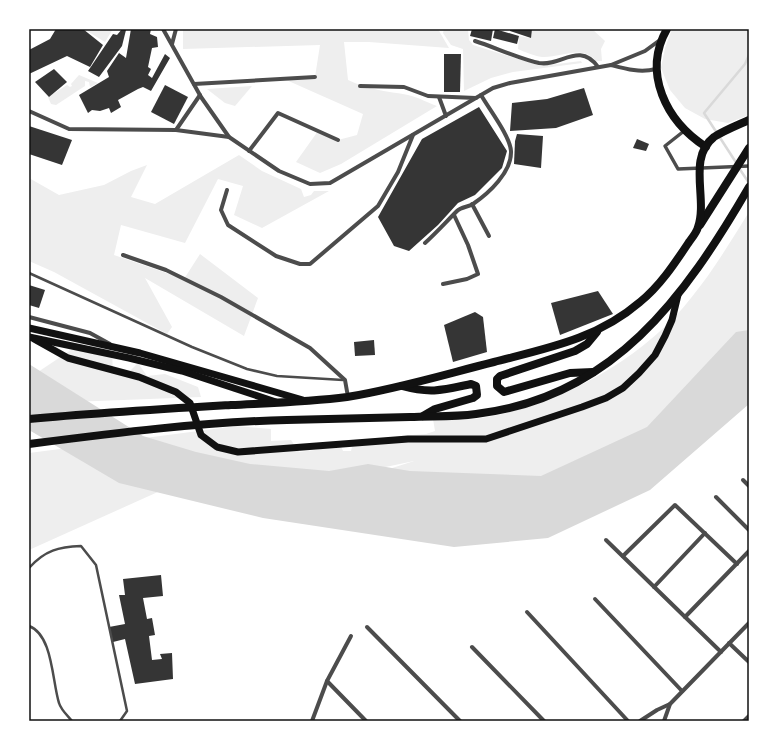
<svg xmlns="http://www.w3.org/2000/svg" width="778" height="750" font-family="'Golos Text',sans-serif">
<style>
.green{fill:#eee}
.water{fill:#d9d9d9}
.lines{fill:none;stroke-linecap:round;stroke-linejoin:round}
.stream{stroke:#d9d9d9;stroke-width:2.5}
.building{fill:#353535}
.service{stroke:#4c4c4c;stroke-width:2.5}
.pedestrian{stroke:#4c4c4c;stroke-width:3.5}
.minor{stroke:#4c4c4c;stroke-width:4}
.secondary{stroke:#111;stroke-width:7}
.trunk{stroke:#111;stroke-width:8}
.neatline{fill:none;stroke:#111;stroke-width:1.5}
</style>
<rect width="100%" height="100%" fill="#fff"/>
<g class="green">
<path d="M94 29H113L105 42 87 31Z"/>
<path d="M183 29H438L449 48 369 42H344L348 80C368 90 387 91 408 95 418 97 428 103 437 106L341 164 320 173 296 162 318 131 338 140 357 135 363 114 284 79 315 77 320 45 183 49Z"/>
<path d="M444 29H468L469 40 473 45 541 66 581 61 582 63 513 72 491 78 464 91 463 49 451 45 443 33Z"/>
<path d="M531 29H592L605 41 601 49 602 61H596C582 44 561 58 542 57 534 56 525 52 518 49L519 36 530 38Z"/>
<path d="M672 29H749V115L728 123 705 119 685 108 670 90 661 68 665 48Z"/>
<path d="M79 75 98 83 90 87 89 82 85 81V86L56 105 51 104 48 97 67 85 70 87 72 86 71 84Z"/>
<path d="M252 86 235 106 225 103 207 89Z"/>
<path d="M239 155 262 171 301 189 304 197 311 195 314 191H329L262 228 234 215 243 186 218 179 185 243 121 225 114 255 184 279 200 254 258 298 244 336 145 278 172 327 167 334 54 272 29 261V178L59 195 104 185 131 171 147 165 131 197 155 204Z"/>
<path d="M749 212V344L652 434 534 491 358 479 414 461 324 480 220 464 29 550V453L237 426 271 429V441L291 440 299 452 315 450 340 444 343 451H351L352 447 383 443 398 436 426 434 435 431 433 419C447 419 462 420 476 419 554 408 643 360 691 298 713 271 731 241 749 212Z"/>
<path d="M106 342 112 353 113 372 130 371 138 363 147 376 165 374 198 387 201 397 71 402 29 378 71 350Z"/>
</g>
<path class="water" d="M749 330V404L650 490 548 538 454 547 263 518 119 483 29 430V364L143 436 196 452 250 464 329 471 368 464 410 471 541 476 647 427 736 332Z"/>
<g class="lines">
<g class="stream">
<path d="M737 164 704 113 745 64 749 55"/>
<path d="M739 168 749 183"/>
</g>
</g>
<g class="building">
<path d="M56 29H83L103 45 90 67 67 56 29 74V50L50 39Z"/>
<path d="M122 29 126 30 122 46 99 77 88 71 113 34 117 35Z"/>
<path d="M131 29H151L150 34 157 37 158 47 152 48 148 67 151 69 148 75 152 78 165 54 170 58 151 91 143 87 138 89 118 100 121 107 111 113 109 108 100 111 92 110 88 113 79 95 109 77 107 71 119 53 126 58Z"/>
<path d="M472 29H493L491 41 470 36Z"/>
<path d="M495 29 519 36 517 44 493 38Z"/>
<path d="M510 29H532L531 38 510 31Z"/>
<path d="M444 54H461L460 92H444Z"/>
<path d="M54 69 67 82 49 97 35 82Z"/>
<path d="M165 85 188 97 174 124 151 112Z"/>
<path d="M584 88 593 115 556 128 510 131 512 103 547 99Z"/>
<path d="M479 107 507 151 502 168 475 195 458 203 438 225 409 251 394 246 378 217 422 139Z"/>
<path d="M29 126 72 140 62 165 29 154Z"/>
<path d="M517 134 543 136 541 168 514 164 515 141Z"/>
<path d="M637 139 649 144 646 151 633 148Z"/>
<path d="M29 285 45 290 39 308 29 305Z"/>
<path d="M598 291 613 314 560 335 551 303Z"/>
<path d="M475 312 483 317 487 352 453 362 444 325Z"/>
<path d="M374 340 375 355 355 356 354 342Z"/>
<path d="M161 575 163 596 143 598 147 619 152 618 155 635 149 636 152 660 162 659 160 654 172 653 173 679 135 684 125 639 113 642 109 627 125 624 119 595H125L123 579Z"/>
</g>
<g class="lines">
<g class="service">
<path d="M29 273 192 347 247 369 277 376 343 380"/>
<path d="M29 568C45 550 59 547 81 546L96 565 127 711 120 721"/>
<path d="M29 626C53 635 52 681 59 703 61 710 68 716 72 721"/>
</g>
<path class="pedestrian" d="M684 131 665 146 678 169 749 166"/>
<g class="minor">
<path d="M163 29 201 97 229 137 279 171 310 184 330 183 493 88 510 83 611 65 645 51 660 40"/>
<path d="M475 41C494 47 520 59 539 63 561 67 579 41 598 67"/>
<path d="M172 44 176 29"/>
<path d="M611 65C626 69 640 73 656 69"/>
<path d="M194 84 315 77"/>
<path d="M360 86 404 87 428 96 476 98"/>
<path d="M439 97 446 116"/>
<path d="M29 111 69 129 176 130 229 137"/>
<path d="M176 130 200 95"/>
<path d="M249 151 278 113 338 140"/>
<path d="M227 190 221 210 228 225 276 256 300 264H310L378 206 398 172 413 135"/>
<path d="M472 204 489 236"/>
<path d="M425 243C436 233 446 222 457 211 461 207 468 207 473 204 489 193 512 172 511 151 510 136 489 109 481 95"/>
<path d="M123 255 166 270 221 297 310 348 345 380 348 397"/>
<path d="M443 284 467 279 478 274 468 245 454 215"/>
<path d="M29 317 90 333 110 344"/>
<path d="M743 480 749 486"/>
<path d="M716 497 749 530"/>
<path d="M606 540 721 652"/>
<path d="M623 556 675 505 737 564"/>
<path d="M654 587 705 533"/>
<path d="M595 599 682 691"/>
<path d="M527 612 628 721"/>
<path d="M685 617 749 551"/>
<path d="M367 627 460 721"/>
<path d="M729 643 749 662"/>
<path d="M472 647 544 721"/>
<path d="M327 681 366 721"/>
<path d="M312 721 327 681 351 636"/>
<path d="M640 721 657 710 670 704"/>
<path d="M664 721 670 704 749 623"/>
<path d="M744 721 749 716"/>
</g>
<g class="secondary">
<path d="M29 328 140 353 303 400"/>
<path d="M29 337 129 358 182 371 276 402"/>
<path d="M34 339 68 358 139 377 176 392 190 403 201 435 217 447 238 452 408 439H486L582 407 606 398 623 388 639 373 655 355 665 336 672 320 678 295"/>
</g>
<g class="trunk">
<path d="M667 29C642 73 666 121 706 147"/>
<path d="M700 225 749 148"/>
<path d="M593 372 570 373 504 392 497 386V379L500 376 575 351 587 344 597 332"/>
<path d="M402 386C431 394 443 390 471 384L476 386 477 395 473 398 435 409 423 416"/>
<path d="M29 419C96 413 164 409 231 405 270 403 309 402 347 397 397 389 446 374 494 362 548 348 597 339 640 302 660 286 675 263 689 242 692 238 697 232 698 227 708 199 687 158 714 137 725 130 738 125 749 120"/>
<path d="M29 444C115 433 201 422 287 420 328 419 369 418 410 417 432 416 454 417 476 414 613 398 685 297 749 187"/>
</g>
</g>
<rect width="778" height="750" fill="none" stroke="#ffffff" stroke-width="60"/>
<rect x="30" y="30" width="718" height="690" class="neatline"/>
</svg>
